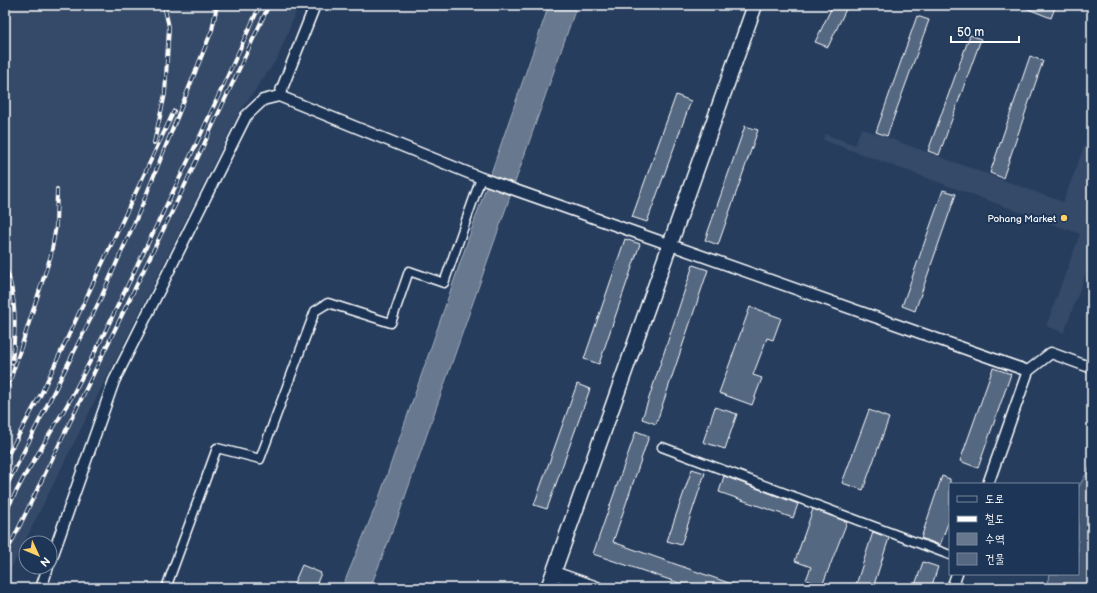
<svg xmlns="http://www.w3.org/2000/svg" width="1097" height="593" font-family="'Balsamiq Sans','Poor Story',sans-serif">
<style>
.built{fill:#344a68}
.green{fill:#425672;stroke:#a0aab8}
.water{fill:#67788e;stroke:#a4aebb}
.building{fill:#556781;stroke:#fff}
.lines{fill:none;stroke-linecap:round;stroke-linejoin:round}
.minor-casing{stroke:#fff;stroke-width:11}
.tertiary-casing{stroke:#fff;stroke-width:13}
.secondary-casing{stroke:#fff;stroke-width:15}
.trunk-casing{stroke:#fff;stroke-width:17}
.minor{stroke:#1d3557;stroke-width:8}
.tertiary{stroke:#1d3557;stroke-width:10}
.secondary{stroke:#1d3557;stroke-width:12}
.trunk{stroke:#1d3557;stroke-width:14}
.rail-casing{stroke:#fff;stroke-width:4}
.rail{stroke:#1d3557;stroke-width:2.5;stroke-dasharray:8;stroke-linecap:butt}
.poi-dot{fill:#ffd166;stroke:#1d3557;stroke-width:1.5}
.labels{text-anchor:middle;stroke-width:4;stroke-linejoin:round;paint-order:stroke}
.poi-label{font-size:10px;fill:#fff;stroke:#1d3557;text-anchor:end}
</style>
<rect width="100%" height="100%" fill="#263d5e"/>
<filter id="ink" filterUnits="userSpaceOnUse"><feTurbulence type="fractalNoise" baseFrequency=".025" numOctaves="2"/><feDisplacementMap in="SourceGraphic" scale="8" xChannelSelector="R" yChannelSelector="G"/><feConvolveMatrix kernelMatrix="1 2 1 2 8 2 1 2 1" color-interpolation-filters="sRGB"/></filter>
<g filter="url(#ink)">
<g class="built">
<path d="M5 5H299L277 59 239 113 5 581Z"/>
<path d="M1092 126V256L1064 333 1046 326 1080 234 823 140 825 134 855 145 861 128 1063 202Z"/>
</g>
<path class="green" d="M1092 464V588H1045L1050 574H1078V488Z"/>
<path class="water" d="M549 5H577L398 517 370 588H342L379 498Z"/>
<g class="building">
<path d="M833 5H848L828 47 815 42Z"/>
<path d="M1018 5H1056L1051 18Z"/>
<path d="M917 16 929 20 887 136 876 132Z"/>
<path d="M970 35 981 39 939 155 928 151Z"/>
<path d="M1030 56 1043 61 1003 178 990 173Z"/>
<path d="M676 95 691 101 647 222 632 217Z"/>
<path d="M745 126 758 130 718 245 705 240Z"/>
<path d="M943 190 956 194 915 311 902 306Z"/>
<path d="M625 239 640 244 599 364 584 359Z"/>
<path d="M693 265 708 270 656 424 642 419Z"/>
<path d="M750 307 781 318 773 340 767 338 753 375 762 378 752 405 719 393Z"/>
<path d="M993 368 1011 374 978 468 960 461Z"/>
<path d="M577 384 590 389 547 509 534 505Z"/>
<path d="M715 407 737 414 725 449 703 442Z"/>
<path d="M869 410 889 418 863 490 842 483Z"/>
<path d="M636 431 649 436 613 542 743 588H694L593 554Z"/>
<path d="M692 469 705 473 681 545 667 541Z"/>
<path d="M724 476 798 504 793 518 719 492Z"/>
<path d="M942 476 950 479V518L940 545 921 538Z"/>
<path d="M813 509 847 522 822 586 806 580 811 567 795 561Z"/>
<path d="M873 532 889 538 873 588H855Z"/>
<path d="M923 562 938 567 931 588H914Z"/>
<path d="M302 565 321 573 315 588H292Z"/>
</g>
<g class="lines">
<g class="minor-casing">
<g id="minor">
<path d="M662 447 950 555"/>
<path d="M166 588 217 448 260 459 315 311 328 303 391 323 409 271 444 283 481 178"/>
</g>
</g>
<g class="tertiary-casing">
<g id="tertiary">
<path d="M279 96 481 178 1028 371 1051 353 1092 368"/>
<path d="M988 484 1028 371"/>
<path d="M50 563 114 381 246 116 263 100 279 96 315 5"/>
<path d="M41 588 48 567"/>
<path d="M952 588 957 574"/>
</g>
</g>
<g class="secondary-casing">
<path id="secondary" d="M554 573 597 588"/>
</g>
<g class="trunk-casing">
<path id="trunk" d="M548 588 755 5"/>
</g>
<use href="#minor" class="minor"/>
<use href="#tertiary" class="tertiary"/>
<use href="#secondary" class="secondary"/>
<use href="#trunk" class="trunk"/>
<g class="rail-casing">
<g id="rail">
<path d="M154 143 165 94 169 27 164 5"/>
<path d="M5 265C17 297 16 330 12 363"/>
<path d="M10 381 51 255 56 226 57 189"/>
<path d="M5 397 10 377"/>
<path d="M5 460 41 394 174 111"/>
<path d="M5 489 100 300 141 208 212 30 217 5"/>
<path d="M5 513 24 477 70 400 100 342 201 134 260 5"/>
<path d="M5 556 184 187 269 5"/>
</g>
</g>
<use href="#rail" class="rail"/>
</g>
</g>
<circle class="poi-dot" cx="1064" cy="218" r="4"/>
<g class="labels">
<g class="poi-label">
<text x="1056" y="222">Pohang Market</text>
</g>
</g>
<rect width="1097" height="593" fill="none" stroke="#1d3557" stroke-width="20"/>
<rect x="10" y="10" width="1077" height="573" fill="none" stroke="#fff" stroke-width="1.5" filter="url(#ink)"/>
<rect x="949" y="483" width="130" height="92" fill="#1d3557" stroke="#77869a"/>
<rect x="957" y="496" width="20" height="6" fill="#1d3557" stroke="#77869a"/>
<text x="985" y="503" font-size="12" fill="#ffffff">도로</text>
<rect x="957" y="516" width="20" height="6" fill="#ffffff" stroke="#77869a"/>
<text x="985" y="523" font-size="12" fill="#ffffff">철도</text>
<rect x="957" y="533" width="20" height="12" fill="#67788e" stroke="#77869a"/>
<text x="985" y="543" font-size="12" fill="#ffffff">수역</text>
<rect x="957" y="553" width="20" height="12" fill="#556781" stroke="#77869a"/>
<text x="985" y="563" font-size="12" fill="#ffffff">건물</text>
<g transform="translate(38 555) rotate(134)"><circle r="19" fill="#1d3557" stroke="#77869a"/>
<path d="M0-3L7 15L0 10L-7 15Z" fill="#ffd166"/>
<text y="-6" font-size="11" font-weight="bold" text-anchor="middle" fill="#ffffff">N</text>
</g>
<path d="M951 36v6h68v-6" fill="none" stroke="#ffffff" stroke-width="2"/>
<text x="957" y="36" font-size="12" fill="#ffffff" stroke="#1d3557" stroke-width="3" paint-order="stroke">50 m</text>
</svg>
